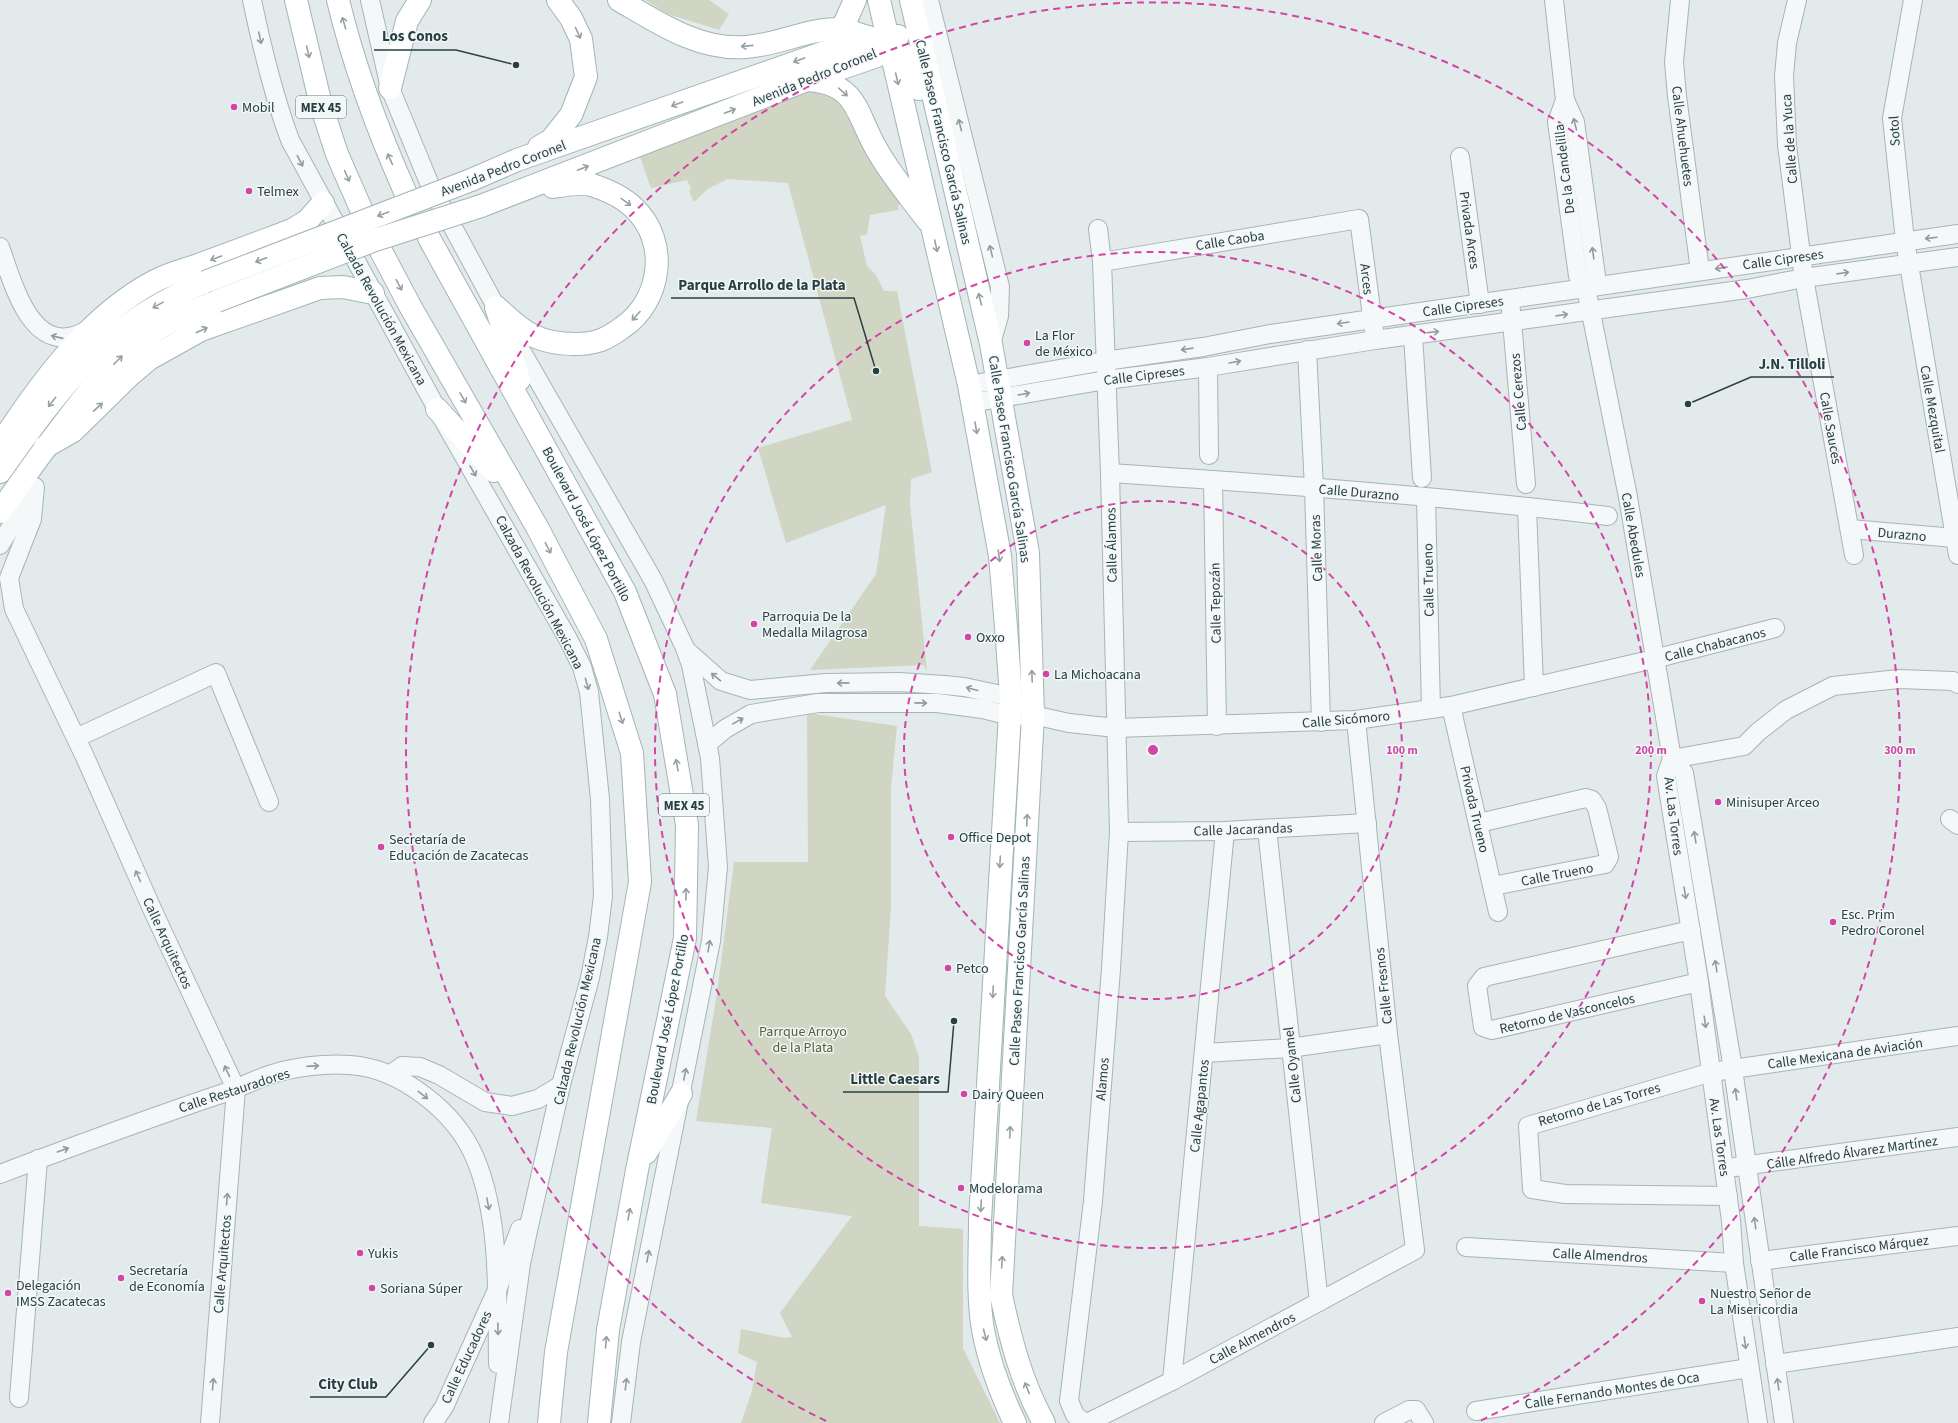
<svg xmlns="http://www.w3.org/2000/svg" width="1958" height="1423" font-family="'Source Sans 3',sans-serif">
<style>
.green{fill:#d1d5c3}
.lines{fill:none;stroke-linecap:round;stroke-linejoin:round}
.minor-casing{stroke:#a7b4b5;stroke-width:20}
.major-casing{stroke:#a1b5b6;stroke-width:24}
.minor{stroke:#f5f8f9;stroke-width:18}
.major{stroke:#fff;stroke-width:22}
.major-bridge-casing{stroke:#a1b5b6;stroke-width:24;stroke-linecap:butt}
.major-bridge{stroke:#fff;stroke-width:22}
.oneway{stroke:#94a0a1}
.oneway2{stroke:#8f9c9e}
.ring{fill:none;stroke:#d145a5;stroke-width:2;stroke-dasharray:7 5}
.poi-dot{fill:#d145a5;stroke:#f2f7f8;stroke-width:1.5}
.labels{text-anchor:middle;stroke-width:3;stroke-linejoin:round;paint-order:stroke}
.shield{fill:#f2f7f8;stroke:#657779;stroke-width:1}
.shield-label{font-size:13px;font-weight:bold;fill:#294043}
.street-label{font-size:14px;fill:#294043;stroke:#f2f7f8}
.poi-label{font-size:14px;fill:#294043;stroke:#f2f7f8;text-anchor:start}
.park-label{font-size:14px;fill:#545f36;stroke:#f2f7f8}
.centre{fill:#d145a5;stroke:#f2f7f8;stroke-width:2}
.ring-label{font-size:12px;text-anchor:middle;font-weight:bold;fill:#d145a5;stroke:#f2f7f8;stroke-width:3;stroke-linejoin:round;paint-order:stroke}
.leader{fill:none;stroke:#294043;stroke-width:1.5}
.callout-dot{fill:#294043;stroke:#f2f7f8;stroke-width:1.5}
.callout-label{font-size:15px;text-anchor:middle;font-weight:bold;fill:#294043;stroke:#f2f7f8;stroke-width:3;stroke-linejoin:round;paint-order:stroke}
</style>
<rect width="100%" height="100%" fill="#e2eaeb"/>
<g class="green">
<path d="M645 0H709L729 14 719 30 668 14Z"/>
<path d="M808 89 830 92 846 104 900 198 898 210 870 215 867 234 860 236 867 266 876 275 884 291H897L932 472 911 479 910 504 927 672 924 665 810 670 876 574 886 505 786 543 758 448 852 420 788 183 728 179 709 188 694 202 689 191 691 188 687 180 651 188 639 154Z"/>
<path d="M807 713 897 726 891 788V906L885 996 911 1034 919 1057V1226L963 1229V1348L1000 1423H741L752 1391 757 1362 738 1353 741 1329 784 1338 792 1337 780 1313 852 1216 761 1203 772 1128 696 1121 717 993 734 862H808Z"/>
</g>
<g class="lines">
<g class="minor-casing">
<g id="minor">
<path d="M252 0C262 48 273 94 290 140L437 409 568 639 582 667 589 692 600 799 603 896 598 937 590 978 561 1085 529 1226 521 1264 499 1423"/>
<path d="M370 0 390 88 430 185 496 307 653 580 685 648 691 665 710 758 718 867 711 941 631 1342 621 1423"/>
<path d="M929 0 1000 287 999 316 991 344"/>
<path d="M1554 0 1565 100 1575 122 1596 276 1586 288"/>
<path d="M1680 0 1674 62 1677 96 1700 271"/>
<path d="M1797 0 1787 43 1784 76 1787 145 1804 278 1854 555"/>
<path d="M1913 0 1892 118 1905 241 1958 555"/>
<path d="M1565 100 1557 122 1578 276 1586 288 1628 497 1672 759 1684 773 1733 1069 1784 1423"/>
<path d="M1460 157 1480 304"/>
<path d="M0 247C14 286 33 363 89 329"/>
<path d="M1102 262 1359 219 1374 331"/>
<path d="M1511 310 1526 484"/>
<path d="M1413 335 1422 478"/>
<path d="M1307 350 1314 488 1321 722"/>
<path d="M1208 367 1209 455"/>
<path d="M969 385 1105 361 1203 347 1270 334 1372 319 1958 234"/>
<path d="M971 403 1106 380 1208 367 1375 340 1747 289 1804 278 1958 257"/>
<path d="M1110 473C1276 484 1443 496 1608 516"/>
<path d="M1213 480 1217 726"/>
<path d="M35 487 32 519 9 578 14 609 85 757 153 911 236 1089 210 1423"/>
<path d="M1426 498 1431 709"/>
<path d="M1527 507 1534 687"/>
<path d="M1850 529 1955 538"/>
<path d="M0 545 31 493"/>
<path d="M687 651 721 681 750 690 826 683 899 682 944 685 964 687 1011 697 1022 706"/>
<path d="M1451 706 1498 912"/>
<path d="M76 738 216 673 269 802"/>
<path d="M707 744 725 729 751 714 818 703H937L983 709 1010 716 1033 715 1069 723 1116 728 1356 720 1451 706 1654 659 1775 628"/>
<path d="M1672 759 1666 776 1699 982 1731 1221 1734 1263 1758 1423"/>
<path d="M1672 759 1744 746 1758 732 1786 710 1833 686 1899 679 1953 681 1958 684"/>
<path d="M1950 819 1958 825"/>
<path d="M1479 823 1586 798 1592 800 1597 808 1609 857 1605 864 1493 886"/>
<path d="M1267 829 1319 1302"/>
<path d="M1119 832 1225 831 1367 823"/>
<path d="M1691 930 1484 977 1477 986 1483 1027 1492 1030 1699 982"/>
<path d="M1204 1053 1290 1048 1388 1034"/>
<path d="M391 1074 402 1066 420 1067 439 1075 485 1102 512 1106 538 1099 561 1085"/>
<path d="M1735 1167 1958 1137"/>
<path d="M0 1174C74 1146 149 1118 224 1093 239 1088 254 1080 269 1075 293 1067 324 1063 350 1065 400 1068 456 1112 475 1158 501 1219 497 1298 498 1364"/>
<path d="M1728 1196 1565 1194 1532 1189 1528 1126 1712 1072 1958 1036"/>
<path d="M1466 1247 1734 1263"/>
<path d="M1760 1261 1958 1236"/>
<path d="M1775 1364 1958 1337"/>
<path d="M1172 1381 1225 831"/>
<path d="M19 1398 38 1159"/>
<path d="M1476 1411 1749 1368"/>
<path d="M433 1423 444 1407 497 1290 520 1229"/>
<path d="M1085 1423 1075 1415 1069 1401 1093 1201 1111 969 1119 832 1110 473 1102 262 1098 229"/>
<path d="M1087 1423 1172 1381 1415 1250 1388 1034 1356 720"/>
<path d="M1384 1423 1409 1410H1416L1424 1423"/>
</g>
</g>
<g class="major-casing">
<g id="major">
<path d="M296 0 321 105 337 154 361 209"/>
<path d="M338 0C354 67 378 131 406 194"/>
<path d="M619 0C657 22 699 51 746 47 778 45 809 28 841 29 850 30 859 35 868 37"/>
<path d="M879 0 969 385 1000 556 1006 627 1011 697 980 1220C980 1256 977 1294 983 1330 989 1362 1001 1394 1015 1423"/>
<path d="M911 0 991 344 1028 553 1033 715 1001 1295C1011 1341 1021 1381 1044 1423"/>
<path d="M834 41 842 29 855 0"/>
<path d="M807 80C859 83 856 115 877 150 891 175 910 197 927 220"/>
<path d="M390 88 407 21 420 0"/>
<path d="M539 147 551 140 571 115 586 77 581 39 571 18 558 0"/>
<path d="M471 180 517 160 868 37C905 51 907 51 919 89"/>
<path d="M481 206 807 80 877 56 898 36"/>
<path d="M429 238 625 592 665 694 687 825 685 938 637 1170 608 1330 599 1423"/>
<path d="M381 251 410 306 537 527 596 639 632 753 640 882 556 1352 549 1423"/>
<path d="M496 307C507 316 519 329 532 335 545 342 562 344 576 344 596 344 607 339 623 327 661 301 670 242 634 208 623 197 607 190 592 185 580 182 565 185 553 187"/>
<path d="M496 307 519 380"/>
<path d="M437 409 494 471"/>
<path d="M0 445C39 384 90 315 155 281 168 274 184 270 198 265 229 254 260 242 292 230L307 221 323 203"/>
<path d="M45 447 73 431 130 375 149 359 201 330 320 288 343 287 373 293"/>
<path d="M0 472C36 421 77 363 128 325 151 307 178 294 205 282"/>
<path d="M0 512C23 478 47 445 72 413 93 386 115 358 144 338 166 322 192 312 217 301"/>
<path d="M646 1153 681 1094"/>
</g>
</g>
<use href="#minor" class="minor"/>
<use href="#major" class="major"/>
<g class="major-bridge-casing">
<g id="major-bridge">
<path d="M205 282 471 180"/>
<path d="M217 301 375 240 481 206"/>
</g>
</g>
<use href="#major-bridge" class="major-bridge"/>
</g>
<defs><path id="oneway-shaft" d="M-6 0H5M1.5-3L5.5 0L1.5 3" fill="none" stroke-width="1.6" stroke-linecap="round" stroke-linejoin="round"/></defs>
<g class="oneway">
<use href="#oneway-shaft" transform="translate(344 23) rotate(-106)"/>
<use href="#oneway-shaft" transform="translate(578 33) rotate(65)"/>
<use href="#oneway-shaft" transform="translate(747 46) rotate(174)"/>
<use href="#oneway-shaft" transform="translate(308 52) rotate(77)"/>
<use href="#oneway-shaft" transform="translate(799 60) rotate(160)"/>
<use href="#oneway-shaft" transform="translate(897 79) rotate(77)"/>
<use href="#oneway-shaft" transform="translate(843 92) rotate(42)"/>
<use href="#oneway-shaft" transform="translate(677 104) rotate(160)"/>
<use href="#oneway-shaft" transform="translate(730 111) rotate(-21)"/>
<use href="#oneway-shaft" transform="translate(390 159) rotate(-114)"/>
<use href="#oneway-shaft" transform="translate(583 168) rotate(-21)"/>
<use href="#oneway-shaft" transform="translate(347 176) rotate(66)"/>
<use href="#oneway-shaft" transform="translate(626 202) rotate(36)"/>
<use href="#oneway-shaft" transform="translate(383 214) rotate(160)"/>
<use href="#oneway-shaft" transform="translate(936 246) rotate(77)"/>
<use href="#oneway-shaft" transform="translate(216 258) rotate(160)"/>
<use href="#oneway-shaft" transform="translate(261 260) rotate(159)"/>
<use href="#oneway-shaft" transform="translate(399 285) rotate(62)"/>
<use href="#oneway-shaft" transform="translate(980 299) rotate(-104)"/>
<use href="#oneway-shaft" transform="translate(158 305) rotate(151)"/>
<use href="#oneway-shaft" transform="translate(636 316) rotate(132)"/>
<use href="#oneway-shaft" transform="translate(202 330) rotate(-24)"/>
<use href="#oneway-shaft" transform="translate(118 360) rotate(-45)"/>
<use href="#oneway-shaft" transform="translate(463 398) rotate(60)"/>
<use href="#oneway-shaft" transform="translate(52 402) rotate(128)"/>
<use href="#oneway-shaft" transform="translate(98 407) rotate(-43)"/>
<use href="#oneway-shaft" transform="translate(976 428) rotate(80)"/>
<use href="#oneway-shaft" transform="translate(548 548) rotate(62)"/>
<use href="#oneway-shaft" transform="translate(999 556) rotate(82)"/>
<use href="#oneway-shaft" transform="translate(1032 676) rotate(-92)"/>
<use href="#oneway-shaft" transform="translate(621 718) rotate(72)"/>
<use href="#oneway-shaft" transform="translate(677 765) rotate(-100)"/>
<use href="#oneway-shaft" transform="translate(1027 820) rotate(-87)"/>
<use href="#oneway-shaft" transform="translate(1000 862) rotate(93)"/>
<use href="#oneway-shaft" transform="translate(686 894) rotate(-89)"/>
<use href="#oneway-shaft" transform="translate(993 992) rotate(93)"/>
<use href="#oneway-shaft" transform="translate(1010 1132) rotate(-87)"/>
<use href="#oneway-shaft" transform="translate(981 1206) rotate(93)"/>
<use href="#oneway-shaft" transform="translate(629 1214) rotate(-80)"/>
<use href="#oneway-shaft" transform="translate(1002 1262) rotate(-87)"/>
<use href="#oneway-shaft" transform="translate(985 1335) rotate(76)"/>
<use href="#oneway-shaft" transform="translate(606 1342) rotate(-85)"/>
<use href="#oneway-shaft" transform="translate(1027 1388) rotate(-112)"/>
</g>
<g class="oneway2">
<use href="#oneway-shaft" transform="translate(260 38) rotate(78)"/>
<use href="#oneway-shaft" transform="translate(1575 124) rotate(-104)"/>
<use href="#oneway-shaft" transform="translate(960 125) rotate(-104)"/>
<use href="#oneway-shaft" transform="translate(300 161) rotate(63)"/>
<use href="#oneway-shaft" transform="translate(1931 238) rotate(173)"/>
<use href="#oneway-shaft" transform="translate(991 251) rotate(-104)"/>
<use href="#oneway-shaft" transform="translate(1593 253) rotate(-98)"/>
<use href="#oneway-shaft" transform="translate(1721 268) rotate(172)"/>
<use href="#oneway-shaft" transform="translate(1843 273) rotate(-8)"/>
<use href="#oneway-shaft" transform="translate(1562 315) rotate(-8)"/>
<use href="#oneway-shaft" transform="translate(1343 323) rotate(171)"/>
<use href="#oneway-shaft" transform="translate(1433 332) rotate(-7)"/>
<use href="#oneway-shaft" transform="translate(57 337) rotate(-167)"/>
<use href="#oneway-shaft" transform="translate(1187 349) rotate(172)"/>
<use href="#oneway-shaft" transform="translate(1235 362) rotate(-10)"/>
<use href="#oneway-shaft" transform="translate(1024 394) rotate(-10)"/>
<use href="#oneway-shaft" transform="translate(473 471) rotate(60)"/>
<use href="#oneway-shaft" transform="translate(716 677) rotate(-141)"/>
<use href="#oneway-shaft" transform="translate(843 683) rotate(179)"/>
<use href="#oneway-shaft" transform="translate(587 684) rotate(74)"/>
<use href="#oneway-shaft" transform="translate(972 689) rotate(-165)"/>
<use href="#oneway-shaft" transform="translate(921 703) rotate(1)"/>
<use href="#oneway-shaft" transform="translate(738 721) rotate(-29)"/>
<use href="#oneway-shaft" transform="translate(1695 837) rotate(-99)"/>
<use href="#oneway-shaft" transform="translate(138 876) rotate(-114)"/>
<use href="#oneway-shaft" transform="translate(1685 893) rotate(81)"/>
<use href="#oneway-shaft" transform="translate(709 946) rotate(-80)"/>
<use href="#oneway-shaft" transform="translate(1716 966) rotate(-99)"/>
<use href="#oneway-shaft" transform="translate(1705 1022) rotate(82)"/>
<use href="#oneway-shaft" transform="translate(313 1066) rotate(-4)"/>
<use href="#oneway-shaft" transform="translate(227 1071) rotate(-115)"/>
<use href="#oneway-shaft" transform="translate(685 1074) rotate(-79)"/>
<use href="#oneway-shaft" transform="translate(1736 1094) rotate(-98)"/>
<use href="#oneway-shaft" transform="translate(423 1095) rotate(38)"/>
<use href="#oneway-shaft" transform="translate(63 1150) rotate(-20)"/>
<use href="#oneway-shaft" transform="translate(227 1199) rotate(-85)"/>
<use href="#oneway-shaft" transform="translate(488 1204) rotate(79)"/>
<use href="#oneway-shaft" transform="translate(1755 1223) rotate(-98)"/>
<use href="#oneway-shaft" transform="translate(648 1256) rotate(-79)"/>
<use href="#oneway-shaft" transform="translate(498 1329) rotate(89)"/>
<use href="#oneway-shaft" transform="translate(1745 1343) rotate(82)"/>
<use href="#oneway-shaft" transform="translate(213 1384) rotate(-85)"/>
<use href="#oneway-shaft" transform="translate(626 1384) rotate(-83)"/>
<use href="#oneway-shaft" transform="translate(1778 1384) rotate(-98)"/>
</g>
<g class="ring">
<circle cx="1153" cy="750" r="249"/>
<circle cx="1153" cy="750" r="498"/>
<path d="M826 1421A747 747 0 1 1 1480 1421"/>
</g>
<g class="poi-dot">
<circle cx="234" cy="107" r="4"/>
<circle cx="249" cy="191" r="4"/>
<circle cx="1027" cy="343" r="4"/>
<circle cx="754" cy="624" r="4"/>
<circle cx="968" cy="637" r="4"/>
<circle cx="1046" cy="674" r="4"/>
<circle cx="1718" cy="802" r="4"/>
<circle cx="951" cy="837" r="4"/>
<circle cx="381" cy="847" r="4"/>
<circle cx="1833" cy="922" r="4"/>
<circle cx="948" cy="968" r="4"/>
<circle cx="964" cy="1094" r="4"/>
<circle cx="961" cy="1188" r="4"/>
<circle cx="360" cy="1253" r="4"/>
<circle cx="121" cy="1278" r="4"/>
<circle cx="372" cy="1288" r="4"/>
<circle cx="8" cy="1293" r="4"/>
<circle cx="1702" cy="1301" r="4"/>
</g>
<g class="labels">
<g class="shield">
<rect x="296" y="96" width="50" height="22" rx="3"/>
<rect x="659" y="794" width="50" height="22" rx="3"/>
</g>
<g class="shield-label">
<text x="321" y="112">MEX 45</text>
<text x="684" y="810">MEX 45</text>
</g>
<g class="street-label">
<text transform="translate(814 77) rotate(-22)" y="5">Avenida Pedro Coronel</text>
<text transform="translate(1894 131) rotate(-93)" y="5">Sotol</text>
<text transform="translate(1683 136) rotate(83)" y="5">Calle Ahuehuetes</text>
<text transform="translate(1789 139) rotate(-94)" y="5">Calle de la Yuca</text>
<text transform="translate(944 142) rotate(77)" y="5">Calle Paseo Francisco García Salinas</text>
<text transform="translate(503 168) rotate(-21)" y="5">Avenida Pedro Coronel</text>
<text transform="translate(1564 169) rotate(-97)" y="5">De la Candelilla</text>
<text transform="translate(1470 230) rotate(82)" y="5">Privada Arces</text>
<text transform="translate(1230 240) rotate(-9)" y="5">Calle Caoba</text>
<text transform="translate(1783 259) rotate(-8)" y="5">Calle Cipreses</text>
<text transform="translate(1367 279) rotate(83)" y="5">Arces</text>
<text transform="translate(1463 306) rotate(-8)" y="5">Calle Cipreses</text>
<text transform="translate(382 309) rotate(61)" y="5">Calzada Revolución Mexicana</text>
<text transform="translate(1144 375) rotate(-7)" y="5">Calle Cipreses</text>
<text transform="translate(1518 392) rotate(-95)" y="5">Calle Cerezos</text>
<text transform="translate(1933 409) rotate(80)" y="5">Calle Mezquital</text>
<text transform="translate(1831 428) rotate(80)" y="5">Calle Sauces</text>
<text transform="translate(1010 459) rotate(81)" y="5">Calle Paseo Francisco García Salinas</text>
<text transform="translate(1359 492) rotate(5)" y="5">Calle Durazno</text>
<text transform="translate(587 524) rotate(62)" y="5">Boulevard José López Portillo</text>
<text transform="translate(1902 534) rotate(5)" y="5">Durazno</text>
<text transform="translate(1634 535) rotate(80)" y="5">Calle Abedules</text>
<text transform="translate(1111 545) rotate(-91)" y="5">Calle Álamos</text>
<text transform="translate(1316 548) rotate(-92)" y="5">Calle Moras</text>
<text transform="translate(1428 580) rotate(-91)" y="5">Calle Trueno</text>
<text transform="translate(540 592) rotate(62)" y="5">Calzada Revolución Mexicana</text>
<text transform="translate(1215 603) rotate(-91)" y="5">Calle Tepozán</text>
<text transform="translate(1715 644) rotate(-14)" y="5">Calle Chabacanos</text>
<text transform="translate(1346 719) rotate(-5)" y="5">Calle Sicómoro</text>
<text transform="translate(1475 809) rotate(77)" y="5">Privada Trueno</text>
<text transform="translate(1674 816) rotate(83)" y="5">Av. Las Torres</text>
<text transform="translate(1243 829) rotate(-2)" y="5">Calle Jacarandas</text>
<text transform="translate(1557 874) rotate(-11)" y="5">Calle Trueno</text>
<text transform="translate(168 943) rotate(65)" y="5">Calle Arquitectos</text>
<text transform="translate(1019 961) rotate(-87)" y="5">Calle Paseo Francisco García Salinas</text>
<text transform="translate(1383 986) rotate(-96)" y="5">Calle Fresnos</text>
<text transform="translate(1567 1013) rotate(-13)" y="5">Retorno de Vasconcelos</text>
<text transform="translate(667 1019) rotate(-79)" y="5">Boulevard José López Portillo</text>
<text transform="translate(577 1021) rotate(-77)" y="5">Calzada Revolución Mexicana</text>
<text transform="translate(1845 1053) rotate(-8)" y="5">Calle Mexicana de Aviación</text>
<text transform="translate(1292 1065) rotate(-96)" y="5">Calle Oyamel</text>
<text transform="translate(1102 1079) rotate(-85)" y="5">Alamos</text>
<text transform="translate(234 1090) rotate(-18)" y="5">Calle Restauradores</text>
<text transform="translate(1599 1104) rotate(-16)" y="5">Retorno de Las Torres</text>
<text transform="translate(1199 1106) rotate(-84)" y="5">Calle Agapantos</text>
<text transform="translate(1720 1137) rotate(82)" y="5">Av. Las Torres</text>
<text transform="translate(1852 1152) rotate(-8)" y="5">Calle Alfredo Álvarez Martínez</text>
<text transform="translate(1859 1248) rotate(-7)" y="5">Calle Francisco Márquez</text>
<text transform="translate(1600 1255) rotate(3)" y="5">Calle Almendros</text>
<text transform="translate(222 1264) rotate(-85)" y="5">Calle Arquitectos</text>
<text transform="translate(1252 1338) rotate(-28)" y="5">Calle Almendros</text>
<text transform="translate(466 1357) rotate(-65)" y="5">Calle Educadores</text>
<text transform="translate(1612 1390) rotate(-9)" y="5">Calle Fernando Montes de Oca</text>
</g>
<g class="poi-label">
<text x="242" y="112">Mobil</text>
<text x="257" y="196">Telmex</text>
<text x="1035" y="340">La Flor<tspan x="1035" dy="16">de México</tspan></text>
<text x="762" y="621">Parroquia De la<tspan x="762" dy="16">Medalla Milagrosa</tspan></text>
<text x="976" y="642">Oxxo</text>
<text x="1054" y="679">La Michoacana</text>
<text x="1726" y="807">Minisuper Arceo</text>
<text x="959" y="842">Office Depot</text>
<text x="389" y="844">Secretaría de<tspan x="389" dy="16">Educación de Zacatecas</tspan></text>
<text x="1841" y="919">Esc. Prim<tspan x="1841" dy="16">Pedro Coronel</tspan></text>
<text x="956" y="973">Petco</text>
<text x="972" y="1099">Dairy Queen</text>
<text x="969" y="1193">Modelorama</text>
<text x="368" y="1258">Yukis</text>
<text x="129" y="1275">Secretaría<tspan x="129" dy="16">de Economía</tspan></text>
<text x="16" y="1290">Delegación<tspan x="16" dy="16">IMSS Zacatecas</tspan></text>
<text x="380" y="1293">Soriana Súper</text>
<text x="1710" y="1298">Nuestro Señor de<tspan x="1710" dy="16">La Misericordia</tspan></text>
</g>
<g class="park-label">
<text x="803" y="1036">Parrque Arroyo<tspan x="803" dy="16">de la Plata</tspan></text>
</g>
</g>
<circle cx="1153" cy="750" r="6" class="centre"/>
<g class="ring-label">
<text x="1402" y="754">100 m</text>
<text x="1651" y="754">200 m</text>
<text x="1900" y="754">300 m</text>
</g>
<path class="leader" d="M516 65L456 50H374M876 371L854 298H671M1688 404L1751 377H1834M954 1021L948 1092H843M431 1345L386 1397H310"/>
<g class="callout-dot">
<circle cx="516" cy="65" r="4"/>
<circle cx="876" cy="371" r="4"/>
<circle cx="1688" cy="404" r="4"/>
<circle cx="954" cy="1021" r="4"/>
<circle cx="431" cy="1345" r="4"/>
</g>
<g class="callout-label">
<text x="415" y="41">Los Conos</text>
<text x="762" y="290">Parque Arrollo de la Plata</text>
<text x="1792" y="369">J.N. Tilloli</text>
<text x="895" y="1084">Little Caesars</text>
<text x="348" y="1389">City Club</text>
</g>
</svg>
